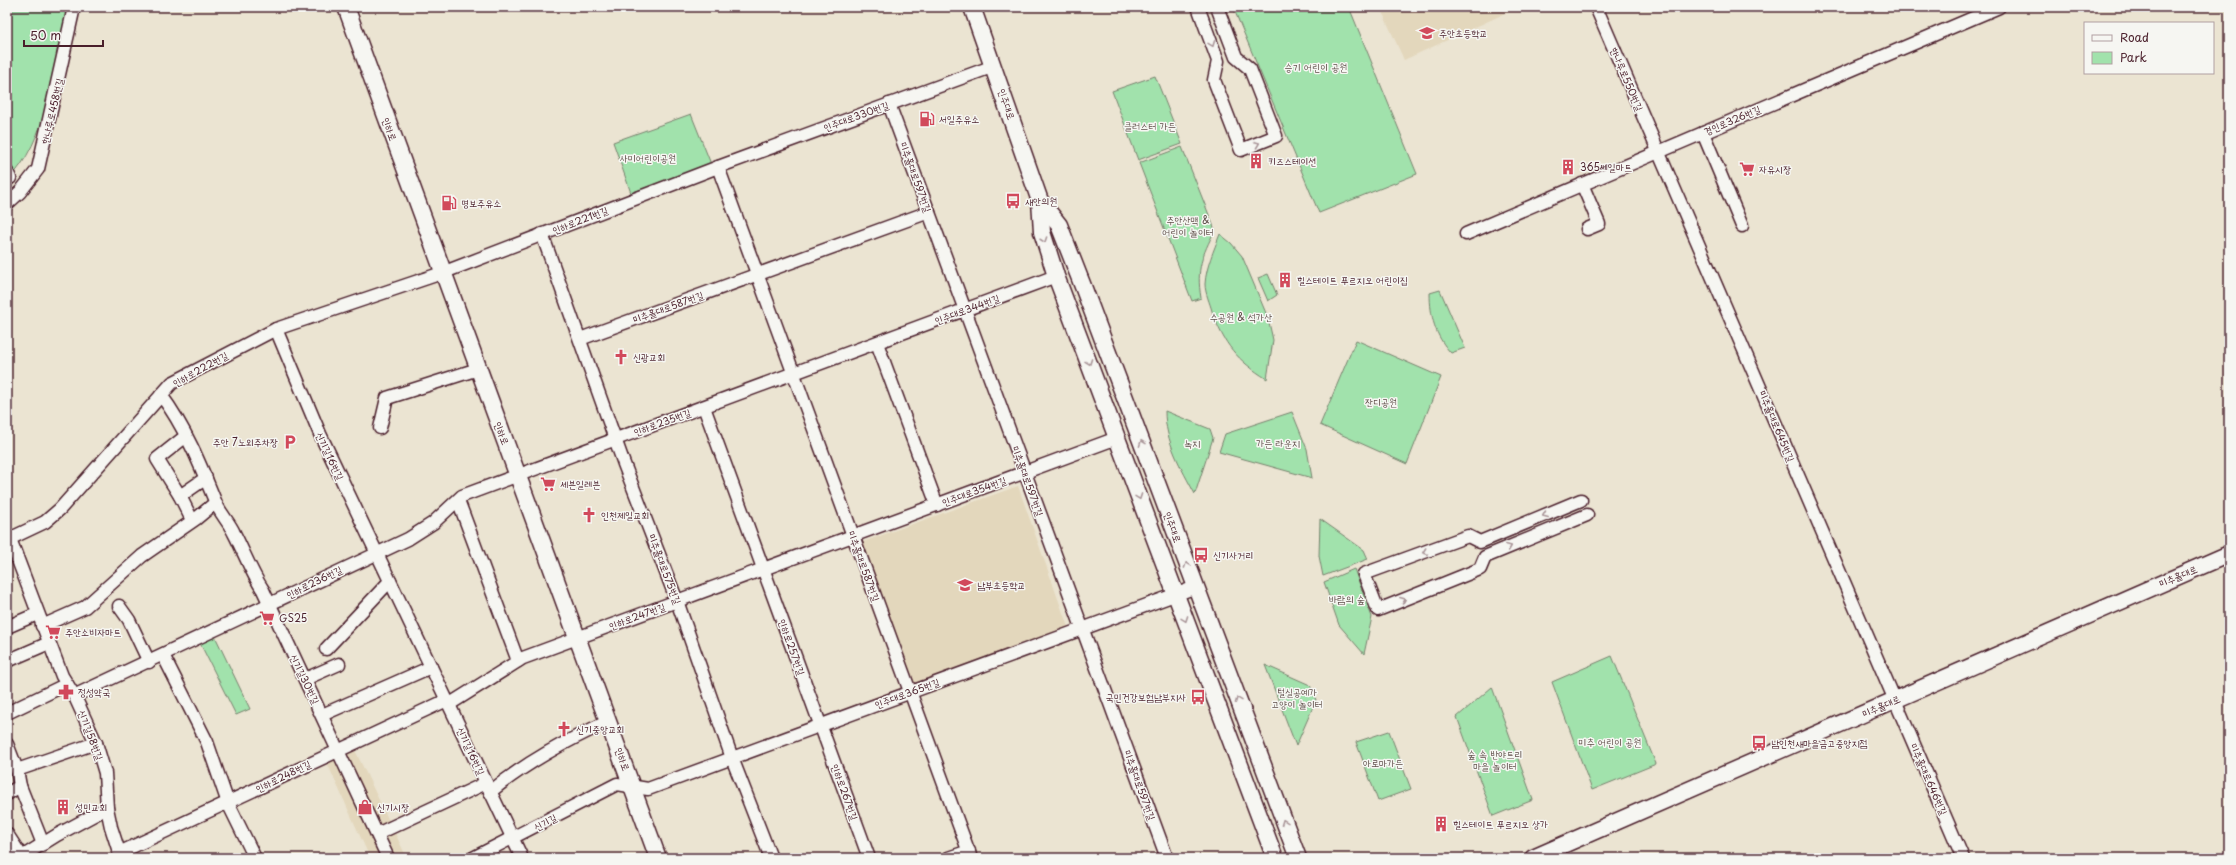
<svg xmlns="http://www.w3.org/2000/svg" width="2236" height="865" font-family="'Playpen Sans','Poor Story',sans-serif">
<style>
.built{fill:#e3d7bc}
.green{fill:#a1e2ac;stroke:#76806c}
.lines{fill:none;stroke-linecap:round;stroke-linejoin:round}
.street-casing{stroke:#4a1f2b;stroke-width:15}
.secondary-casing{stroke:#4a1f2b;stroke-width:19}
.street{stroke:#f6f6f2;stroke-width:12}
.secondary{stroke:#f6f6f2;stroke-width:16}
.oneway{stroke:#a99598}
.labels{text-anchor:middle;stroke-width:3;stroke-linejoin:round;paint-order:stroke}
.poi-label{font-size:10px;fill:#4a1f2b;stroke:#f6f6f2;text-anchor:start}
.park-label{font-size:10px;fill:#60504b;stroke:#f6f6f2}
.street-label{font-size:10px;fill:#4a1f2b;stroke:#f6f6f2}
</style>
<rect width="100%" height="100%" fill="#ebe4d2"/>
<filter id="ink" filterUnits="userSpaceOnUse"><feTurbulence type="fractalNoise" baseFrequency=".025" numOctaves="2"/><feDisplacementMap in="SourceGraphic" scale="8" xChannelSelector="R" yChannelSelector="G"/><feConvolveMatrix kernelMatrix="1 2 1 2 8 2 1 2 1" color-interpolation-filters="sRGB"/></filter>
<g filter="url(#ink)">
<g class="built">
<path d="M1380 7H1519L1404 60Z"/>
<path d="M1018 486 1068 627 913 684 860 543Z"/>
<path d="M352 744 407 858H370L324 756Z"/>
</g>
<g class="green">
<path d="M7 7H68C56 61 48 143 7 181Z"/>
<path d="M1233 7H1349L1417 174 1319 213Z"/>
<path d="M1155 76 1182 144 1138 160 1112 91Z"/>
<path d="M691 114 711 164 631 193 613 142Z"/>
<path d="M1182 147 1215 230C1202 256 1196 268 1201 298L1192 301 1139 163Z"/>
<path d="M1220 234 1231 243 1242 256 1268 318 1273 340 1267 379C1237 360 1224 345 1212 311 1210 303 1205 293 1205 284 1206 267 1214 250 1220 234Z"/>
<path d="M1268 274 1277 295 1268 301 1258 278Z"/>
<path d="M1440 290 1465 348 1451 353C1435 336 1430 316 1430 293Z"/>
<path d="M1356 340 1441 377 1407 464 1320 425Z"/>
<path d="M1165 411 1210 429 1213 438 1195 494C1181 468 1165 441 1165 411Z"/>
<path d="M1292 412 1307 449 1312 478 1219 452 1225 434Z"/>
<path d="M1320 519 1364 550 1368 559 1323 576 1319 556Z"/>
<path d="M1354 569 1372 617 1364 654 1339 625 1324 582Z"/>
<path d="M214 634 250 709 236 715 199 641Z"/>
<path d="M1612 656 1656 764 1592 790 1552 682Z"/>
<path d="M1265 665 1310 685 1316 700 1296 746Z"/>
<path d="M1492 687 1533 800 1493 816 1457 717Z"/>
<path d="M1389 731 1411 789 1378 801 1356 742Z"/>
</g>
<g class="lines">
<g class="street-casing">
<g id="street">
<path d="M1198 7 1218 61 1214 80 1241 150 1276 136 1250 69 1236 57 1217 7"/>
<path d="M1596 7 1963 858"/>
<path d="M889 104 1167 858"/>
<path d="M1703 133 1742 226"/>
<path d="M718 167 971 858"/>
<path d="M7 172 10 178"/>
<path d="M1582 184 1599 224 1587 229"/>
<path d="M7 204 20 192 38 169 74 7"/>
<path d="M542 234 624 464 677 601 732 758 771 858"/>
<path d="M1466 234 1999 7"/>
<path d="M276 329 320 434 522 858"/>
<path d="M580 339 929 212"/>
<path d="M877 343 937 505"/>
<path d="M161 395C185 427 200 464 215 501 219 512 229 522 234 533 244 552 251 572 263 590L388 858"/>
<path d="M704 407 869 858"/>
<path d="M380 428 387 398 478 369"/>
<path d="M186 436 157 459 180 496 192 520"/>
<path d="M180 496 206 478"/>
<path d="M458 500 518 661"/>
<path d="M1581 500 1480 542 1468 536 1364 574 1378 610 1480 569 1485 557 1587 515"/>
<path d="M10 539 62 676 75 697 96 743 105 773 107 808 111 827 121 858"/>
<path d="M7 540 45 522 60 509 172 383 276 329 442 273 718 167 994 66"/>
<path d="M119 606 129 620 149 662"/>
<path d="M42 626 85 607 142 556 197 518 215 503"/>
<path d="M7 627 37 614"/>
<path d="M326 649 390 581"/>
<path d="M163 655 207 742 228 803 255 858"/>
<path d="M12 659 49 643"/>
<path d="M305 679 339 664"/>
<path d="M75 697 78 694 408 539 433 523 462 496 1056 276"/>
<path d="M448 703 453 702 523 658 1117 438"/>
<path d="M7 713 67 684"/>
<path d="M322 715 431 667"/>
<path d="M7 744 17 770 20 786 43 844"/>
<path d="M17 770 96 743"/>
<path d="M490 792C527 762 566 741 609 721"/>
<path d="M7 794 20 786"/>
<path d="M7 834 22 857"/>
<path d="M377 834 486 783"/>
<path d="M119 853 447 700"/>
<path d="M20 858 57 835 107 808"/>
<path d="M473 858 617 784 648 789 1196 587"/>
<path d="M948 858 969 851"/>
</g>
</g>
<g class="secondary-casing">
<g id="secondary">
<path d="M346 7 658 858"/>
<path d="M972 7 1040 201 1042 232 1056 276 1275 858"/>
<path d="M1040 201 1059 225 1084 289 1298 858"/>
<path d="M1533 858 2229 554"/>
</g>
</g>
<use href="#street" class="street"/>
<use href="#secondary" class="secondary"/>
</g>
<defs><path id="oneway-chevron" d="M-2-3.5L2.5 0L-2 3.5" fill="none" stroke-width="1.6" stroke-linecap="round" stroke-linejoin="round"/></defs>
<g class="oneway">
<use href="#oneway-chevron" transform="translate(1212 44) rotate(69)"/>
<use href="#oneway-chevron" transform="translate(1257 144) rotate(-21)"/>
<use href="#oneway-chevron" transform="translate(1044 240) rotate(71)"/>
<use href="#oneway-chevron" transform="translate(1089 362) rotate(70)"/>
<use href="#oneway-chevron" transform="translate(1142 443) rotate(-111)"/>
<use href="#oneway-chevron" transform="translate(1139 497) rotate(70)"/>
<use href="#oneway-chevron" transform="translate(1545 515) rotate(157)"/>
<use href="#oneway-chevron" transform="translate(1509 547) rotate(-22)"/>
<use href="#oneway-chevron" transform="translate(1425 552) rotate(160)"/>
<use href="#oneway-chevron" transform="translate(1187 565) rotate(-110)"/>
<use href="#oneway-chevron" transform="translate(1403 600) rotate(-22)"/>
<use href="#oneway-chevron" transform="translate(1185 619) rotate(70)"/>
<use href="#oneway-chevron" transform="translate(1238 700) rotate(-111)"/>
<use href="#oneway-chevron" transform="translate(1284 822) rotate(-111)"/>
</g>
</g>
<defs>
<g id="school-bare" transform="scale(1.2)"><path d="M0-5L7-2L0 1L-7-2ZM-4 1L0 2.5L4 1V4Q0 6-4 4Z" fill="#d1495b" stroke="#f6f6f2" stroke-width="2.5" paint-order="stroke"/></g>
<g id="fuel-bare" transform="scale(1.2)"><path d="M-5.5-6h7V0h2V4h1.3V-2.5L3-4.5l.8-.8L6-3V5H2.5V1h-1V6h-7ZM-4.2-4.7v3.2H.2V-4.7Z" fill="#d1495b" stroke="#f6f6f2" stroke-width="2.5" paint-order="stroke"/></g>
<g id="building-bare" transform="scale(1.2)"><path d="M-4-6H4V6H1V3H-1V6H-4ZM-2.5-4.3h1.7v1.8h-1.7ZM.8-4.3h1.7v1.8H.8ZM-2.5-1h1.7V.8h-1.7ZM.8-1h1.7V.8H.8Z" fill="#d1495b" stroke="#f6f6f2" stroke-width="2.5" paint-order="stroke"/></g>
<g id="supermarket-bare" transform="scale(1.2)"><path d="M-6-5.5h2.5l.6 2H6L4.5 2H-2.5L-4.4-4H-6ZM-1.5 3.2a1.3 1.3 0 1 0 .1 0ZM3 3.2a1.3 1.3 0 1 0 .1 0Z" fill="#d1495b" stroke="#f6f6f2" stroke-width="2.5" paint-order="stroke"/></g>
<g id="bus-bare" transform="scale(1.2)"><path d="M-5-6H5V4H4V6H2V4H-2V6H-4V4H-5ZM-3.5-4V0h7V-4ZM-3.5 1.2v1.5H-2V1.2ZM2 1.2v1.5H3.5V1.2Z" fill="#d1495b" stroke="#f6f6f2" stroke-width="2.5" paint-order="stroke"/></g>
<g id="church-bare" transform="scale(1.2)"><path d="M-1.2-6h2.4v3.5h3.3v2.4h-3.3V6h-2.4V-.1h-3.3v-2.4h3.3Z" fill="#d1495b" stroke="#f6f6f2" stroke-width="2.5" paint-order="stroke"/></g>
<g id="parking-bare" transform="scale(1.2)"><path d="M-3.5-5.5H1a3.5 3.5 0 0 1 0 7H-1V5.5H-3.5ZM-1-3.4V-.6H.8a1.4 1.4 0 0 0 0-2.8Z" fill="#d1495b" stroke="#f6f6f2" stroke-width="2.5" paint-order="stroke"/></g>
<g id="pharmacy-bare" transform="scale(1.2)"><path d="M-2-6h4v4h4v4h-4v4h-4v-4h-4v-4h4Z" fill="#d1495b" stroke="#f6f6f2" stroke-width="2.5" paint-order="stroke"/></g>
<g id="shop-bare" transform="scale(1.2)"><path d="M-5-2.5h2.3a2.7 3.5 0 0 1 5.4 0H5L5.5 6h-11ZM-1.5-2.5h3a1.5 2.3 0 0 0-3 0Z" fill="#d1495b" stroke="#f6f6f2" stroke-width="2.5" paint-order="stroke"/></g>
</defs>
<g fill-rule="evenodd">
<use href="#school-bare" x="1427" y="33"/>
<use href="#fuel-bare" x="927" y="119"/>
<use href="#building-bare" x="1256" y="161"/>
<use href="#building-bare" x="1568" y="167"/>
<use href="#supermarket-bare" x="1747" y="169"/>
<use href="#bus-bare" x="1013" y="201"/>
<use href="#fuel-bare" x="449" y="203"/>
<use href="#building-bare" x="1285" y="280"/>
<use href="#church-bare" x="621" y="357"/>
<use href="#parking-bare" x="290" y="442"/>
<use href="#supermarket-bare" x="548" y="484"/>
<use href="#church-bare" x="589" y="515"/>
<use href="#bus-bare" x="1201" y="555"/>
<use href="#school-bare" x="965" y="585"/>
<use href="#supermarket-bare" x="267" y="618"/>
<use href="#supermarket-bare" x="53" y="632"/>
<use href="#pharmacy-bare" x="66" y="692"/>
<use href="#bus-bare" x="1198" y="697"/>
<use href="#church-bare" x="564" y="729"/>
<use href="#bus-bare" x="1759" y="743"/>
<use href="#building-bare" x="63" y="807"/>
<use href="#shop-bare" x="365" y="807"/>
<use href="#building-bare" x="1441" y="824"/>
</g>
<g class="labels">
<g class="poi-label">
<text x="1439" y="37">주안초등학교</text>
<text x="939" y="123">서일주유소</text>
<text x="1268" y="165">키즈스테이션</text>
<text x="1580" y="171">365쎄일마트</text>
<text x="1759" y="173">자유시장</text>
<text x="1025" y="205">새안의원</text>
<text x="461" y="207">명보주유소</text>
<text x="1297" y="284">힐스테이트 푸르지오 어린이집</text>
<text x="633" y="361">신광교회</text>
<text x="278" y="446" text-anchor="end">주안 7노외주차장</text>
<text x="560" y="488">세븐일레븐</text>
<text x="601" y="519">인천제일교회</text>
<text x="1213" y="559">신기사거리</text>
<text x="977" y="589">남부초등학교</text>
<text x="279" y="622">GS25</text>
<text x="65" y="636">주안소비자마트</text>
<text x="78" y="696">정성약국</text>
<text x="1186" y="701" text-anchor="end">국민건강보험남부지사</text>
<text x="576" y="733">신기중앙교회</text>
<text x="1771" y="747">남인천새마을금고중앙지점</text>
<text x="75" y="811">성민교회</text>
<text x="377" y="811">신기시장</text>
<text x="1453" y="828">힐스테이트 푸르지오 상가</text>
</g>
<g class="park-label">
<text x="1316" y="71">승기 어린이 공원</text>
<text x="1150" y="130">클러스터 가든</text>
<text x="648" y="162">사미어린이공원</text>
<text x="1188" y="224">주안산맥 &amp;<tspan x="1188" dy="12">어린이 놀이터</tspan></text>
<text x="1241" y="321">수공원 &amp; 석가산</text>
<text x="1381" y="406">잔디공원</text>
<text x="1192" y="447">녹지</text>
<text x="1278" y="447">가든 라운지</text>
<text x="1347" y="603">바람의 숲</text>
<text x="1297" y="696">털실공예가<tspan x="1297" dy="12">고양이 놀이터</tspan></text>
<text x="1610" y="746">미추 어린이 공원</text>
<text x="1495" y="758">숲 속 반야트리<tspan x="1495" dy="12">마을 놀이터</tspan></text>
<text x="1383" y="767">아로마가든</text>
</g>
<g class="street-label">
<text transform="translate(1627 79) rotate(67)" y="4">한나루로550번길</text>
<text transform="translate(1007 104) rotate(71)" y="4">인주대로</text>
<text transform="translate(52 111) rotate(-77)" y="4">한나루로458번길</text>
<text transform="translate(856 116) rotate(-20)" y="4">인주대로330번길</text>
<text transform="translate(1732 120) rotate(-23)" y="4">경인로326번길</text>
<text transform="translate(390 129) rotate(70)" y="4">인하로</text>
<text transform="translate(916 177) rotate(70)" y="4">미추홀대로597번길</text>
<text transform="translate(580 220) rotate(-21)" y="4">인하로221번길</text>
<text transform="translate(668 307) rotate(-20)" y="4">미추홀대로587번길</text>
<text transform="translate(967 309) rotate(-20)" y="4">인주대로344번길</text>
<text transform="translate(200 369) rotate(-29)" y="4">인하로222번길</text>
<text transform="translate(662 422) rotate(-20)" y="4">인하로235번길</text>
<text transform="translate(1777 426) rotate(67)" y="4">미추홀대로645번길</text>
<text transform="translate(502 433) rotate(69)" y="4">인하로</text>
<text transform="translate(330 456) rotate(65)" y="4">신기길16번길</text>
<text transform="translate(1028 481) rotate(70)" y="4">미추홀대로597번길</text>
<text transform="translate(974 491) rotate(-20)" y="4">인주대로354번길</text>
<text transform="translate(1173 527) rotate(70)" y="4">인주대로</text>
<text transform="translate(864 566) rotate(70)" y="4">미추홀대로587번길</text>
<text transform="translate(665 569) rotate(69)" y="4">미추홀대로575번길</text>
<text transform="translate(2178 576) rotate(-23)" y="4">미추홀대로</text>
<text transform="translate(314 582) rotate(-26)" y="4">인하로236번길</text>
<text transform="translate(637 616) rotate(-20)" y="4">인하로247번길</text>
<text transform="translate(792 647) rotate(70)" y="4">인하로257번길</text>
<text transform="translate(305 679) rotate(64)" y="4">신기길30번길</text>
<text transform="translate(907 693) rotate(-20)" y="4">인주대로365번길</text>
<text transform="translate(1881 706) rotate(-24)" y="4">미추홀대로</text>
<text transform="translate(91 735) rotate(69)" y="4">신기길58번길</text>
<text transform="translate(471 751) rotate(65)" y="4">신기길16번길</text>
<text transform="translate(623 759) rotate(70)" y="4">인하로</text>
<text transform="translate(283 776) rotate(-26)" y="4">인하로248번길</text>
<text transform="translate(1929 779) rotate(66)" y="4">미추홀대로646번길</text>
<text transform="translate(1140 785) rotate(70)" y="4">미추홀대로597번길</text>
<text transform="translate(845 792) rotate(70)" y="4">인하로267번길</text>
<text transform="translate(545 822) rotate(-28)" y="4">신기길</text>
</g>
</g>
<rect width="2236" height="865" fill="none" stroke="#f6f6f2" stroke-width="24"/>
<rect x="12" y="12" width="2212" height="841" fill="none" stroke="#4a1f2b" stroke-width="1.5" filter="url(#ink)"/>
<rect x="2084" y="22" width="130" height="52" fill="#f6f6f2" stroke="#b1a0a2"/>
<rect x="2092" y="35" width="20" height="6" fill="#f6f6f2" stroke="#b1a0a2"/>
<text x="2120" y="42" font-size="12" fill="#4a1f2b">Road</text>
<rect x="2092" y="52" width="20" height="12" fill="#a1e2ac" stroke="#b1a0a2"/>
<text x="2120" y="62" font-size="12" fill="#4a1f2b">Park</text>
<path d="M24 40v6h79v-6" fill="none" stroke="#4a1f2b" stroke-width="2"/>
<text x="30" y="40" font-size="12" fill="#4a1f2b" stroke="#f6f6f2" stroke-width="3" paint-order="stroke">50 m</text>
</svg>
